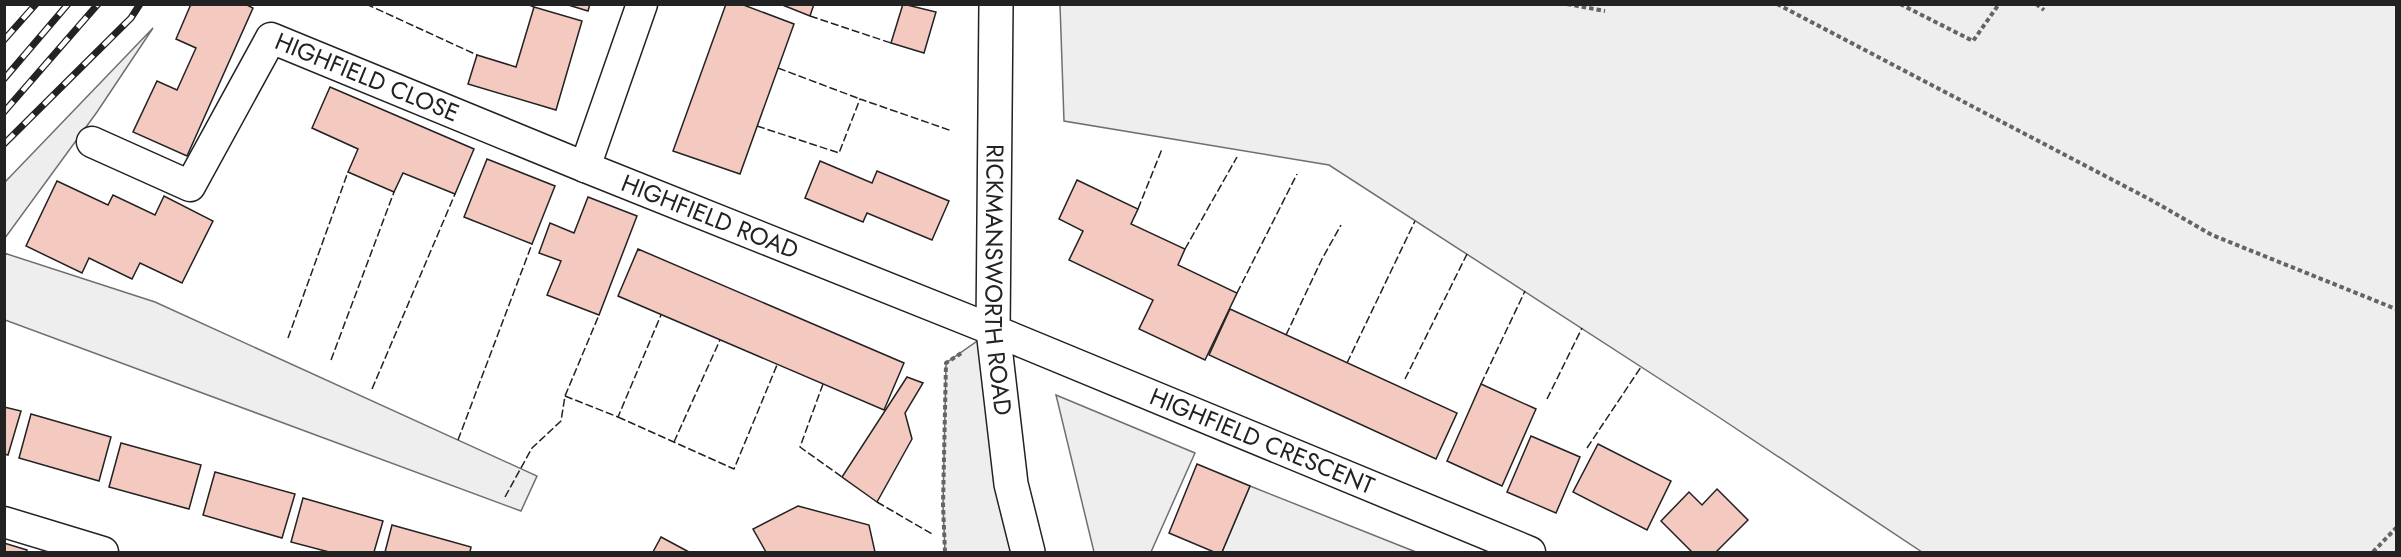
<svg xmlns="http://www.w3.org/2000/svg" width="2401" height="557" font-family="Jost,sans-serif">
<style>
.green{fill:#eee;stroke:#6f6f6f;stroke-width:1.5}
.building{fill:#f3c9c0;stroke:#222;stroke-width:1.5}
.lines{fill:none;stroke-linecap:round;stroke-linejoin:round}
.minor-casing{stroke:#222;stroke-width:33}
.primary-casing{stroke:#222;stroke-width:36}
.path{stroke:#646464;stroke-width:4;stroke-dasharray:4.5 3;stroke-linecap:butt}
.minor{stroke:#fff;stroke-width:30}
.primary{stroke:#fff;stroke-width:33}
.rail-casing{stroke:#222;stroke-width:7}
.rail{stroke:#fff;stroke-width:4.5;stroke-dasharray:14;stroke-linecap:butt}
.fence{stroke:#222;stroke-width:1.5;stroke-dasharray:8 3;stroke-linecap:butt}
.labels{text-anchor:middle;stroke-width:4.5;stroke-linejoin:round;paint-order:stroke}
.street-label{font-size:24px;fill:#222;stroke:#fff}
</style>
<rect width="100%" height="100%" fill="#fff"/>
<g class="green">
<path d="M1060 5H2396V552H1922L1717 416 1329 165 1064 121Z"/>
<path d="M153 28 97 112 5 238V182Z"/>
<path d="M4 253 155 302 537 476 521 511 5 320Z"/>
<path d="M993 330 1028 552H945L943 505 946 363Z"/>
<path d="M1056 395 1195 453 1151 552H1094Z"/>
<path d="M1250 486 1416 552H1222Z"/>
</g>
<g class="building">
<path d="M191 4H245L253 8 187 156 133 132 157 81 177 90 196 48 176 39Z"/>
<path d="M565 4H590L588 11Z"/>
<path d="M726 4H741L794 24 740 174 673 151Z"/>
<path d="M780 4H814L810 16Z"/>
<path d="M903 4 936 12 924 53 891 43Z"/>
<path d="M534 7 582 21 556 110 468 84 477 55 516 67Z"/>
<path d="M330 87 474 149 455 194 403 173 394 192 348 172 358 149 312 128Z"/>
<path d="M487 159 555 186 532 244 464 217Z"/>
<path d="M820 161 872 183 877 171 949 201 932 240 867 213 863 222 805 198Z"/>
<path d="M1077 180 1138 209 1131 224 1185 249 1178 265 1237 293 1205 360 1139 329 1153 300 1069 260 1083 231 1059 219Z"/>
<path d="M57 181 108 205 113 195 155 215 164 196 213 221 182 283 140 263 132 279 89 258 82 273 26 246Z"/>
<path d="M588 197 637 216 599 315 547 295 561 261 539 253 550 223 574 233Z"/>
<path d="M638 249 904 363 884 410 618 296Z"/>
<path d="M1230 309 1457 413 1436 459 1209 355Z"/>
<path d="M907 377 923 383 905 413 912 439 877 502 842 477Z"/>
<path d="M1481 384 1536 409 1502 486 1447 461Z"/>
<path d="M4 407 21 411 8 455 4 454Z"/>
<path d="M31 414 111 437 99 481 19 458Z"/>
<path d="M1531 436 1580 457 1556 513 1507 492Z"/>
<path d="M121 443 201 465 189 509 109 487Z"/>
<path d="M1598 444 1671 481 1647 530 1573 492Z"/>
<path d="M1197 464 1250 486 1222 552H1214L1169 533Z"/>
<path d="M215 472 295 494 282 538 203 515Z"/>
<path d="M1717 489 1748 520 1716 552H1692L1661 521 1689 492 1702 505Z"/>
<path d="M303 498 383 521 374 552H329L291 542Z"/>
<path d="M798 506 869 525 875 552H766L753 529Z"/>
<path d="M392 525 471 547 470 552H385Z"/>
<path d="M661 537 689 552H653Z"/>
<path d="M4 543 27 550 26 552H4Z"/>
</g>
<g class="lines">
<g class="minor-casing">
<g id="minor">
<path id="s1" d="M92 142 190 186 271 38 585 167 993 330 1530 552"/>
<path d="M585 167 642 4"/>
<path d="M4 522 103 552"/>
</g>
</g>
<g class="primary-casing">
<g id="primary">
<path id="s2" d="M996 4 993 330 1011 484 1028 552"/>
</g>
</g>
<g class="path">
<path d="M1567 4 1605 11"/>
<path d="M1777 4 2151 200 2212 235 2396 309"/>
<path d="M1900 4 1973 41 1999 4"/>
<path d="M2036 4 2044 10"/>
<path d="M945 552 943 505 946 363 963 352"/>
<path d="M2373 552 2396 528"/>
</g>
<use href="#minor" class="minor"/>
<use href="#primary" class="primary"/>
<g class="rail-casing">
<g id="rail">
<path d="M4 40 36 4"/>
<path d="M4 79 68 4"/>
<path d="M4 112 98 4"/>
<path d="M4 144 131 18 140 4"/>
</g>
</g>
<use href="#rail" class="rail"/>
<g class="fence">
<path d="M366 4 477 55"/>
<path d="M527 4 534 7"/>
<path d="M810 16 891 43"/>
<path d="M778 68 860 99"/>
<path d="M757 126 839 153 860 99 952 131"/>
<path d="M1138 209 1162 149"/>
<path d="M1185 249 1237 157"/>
<path d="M1237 293 1297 174"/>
<path d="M1286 335 1322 259 1341 225"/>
<path d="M288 338 348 172"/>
<path d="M331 360 394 192"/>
<path d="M1347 363 1415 221"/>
<path d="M1405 379 1467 254"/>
<path d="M823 384 800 447 842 477"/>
<path d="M1481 384 1525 291"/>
<path d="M372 389 455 194"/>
<path d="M565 396 618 417 661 315"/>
<path d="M1547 399 1582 328"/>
<path d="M618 417 734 469 777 365"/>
<path d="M458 440 532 244"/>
<path d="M674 442 720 340"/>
<path d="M1587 448 1641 367"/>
<path d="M505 497 532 448 561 421 565 396 599 315"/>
<path d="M877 502 934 535"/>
</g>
</g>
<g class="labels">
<g class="street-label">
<text dy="8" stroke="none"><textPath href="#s1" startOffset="380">HIGHFIELD CLOSE</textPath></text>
<text dy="8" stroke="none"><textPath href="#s1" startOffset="750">HIGHFIELD ROAD</textPath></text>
<text dy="8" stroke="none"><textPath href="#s2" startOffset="276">RICKMANSWORTH ROAD</textPath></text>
<text dy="8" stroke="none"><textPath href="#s1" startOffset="1346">HIGHFIELD CRESCENT</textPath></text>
</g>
</g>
<rect width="2401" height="557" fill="none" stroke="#222222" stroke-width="12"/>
</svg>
